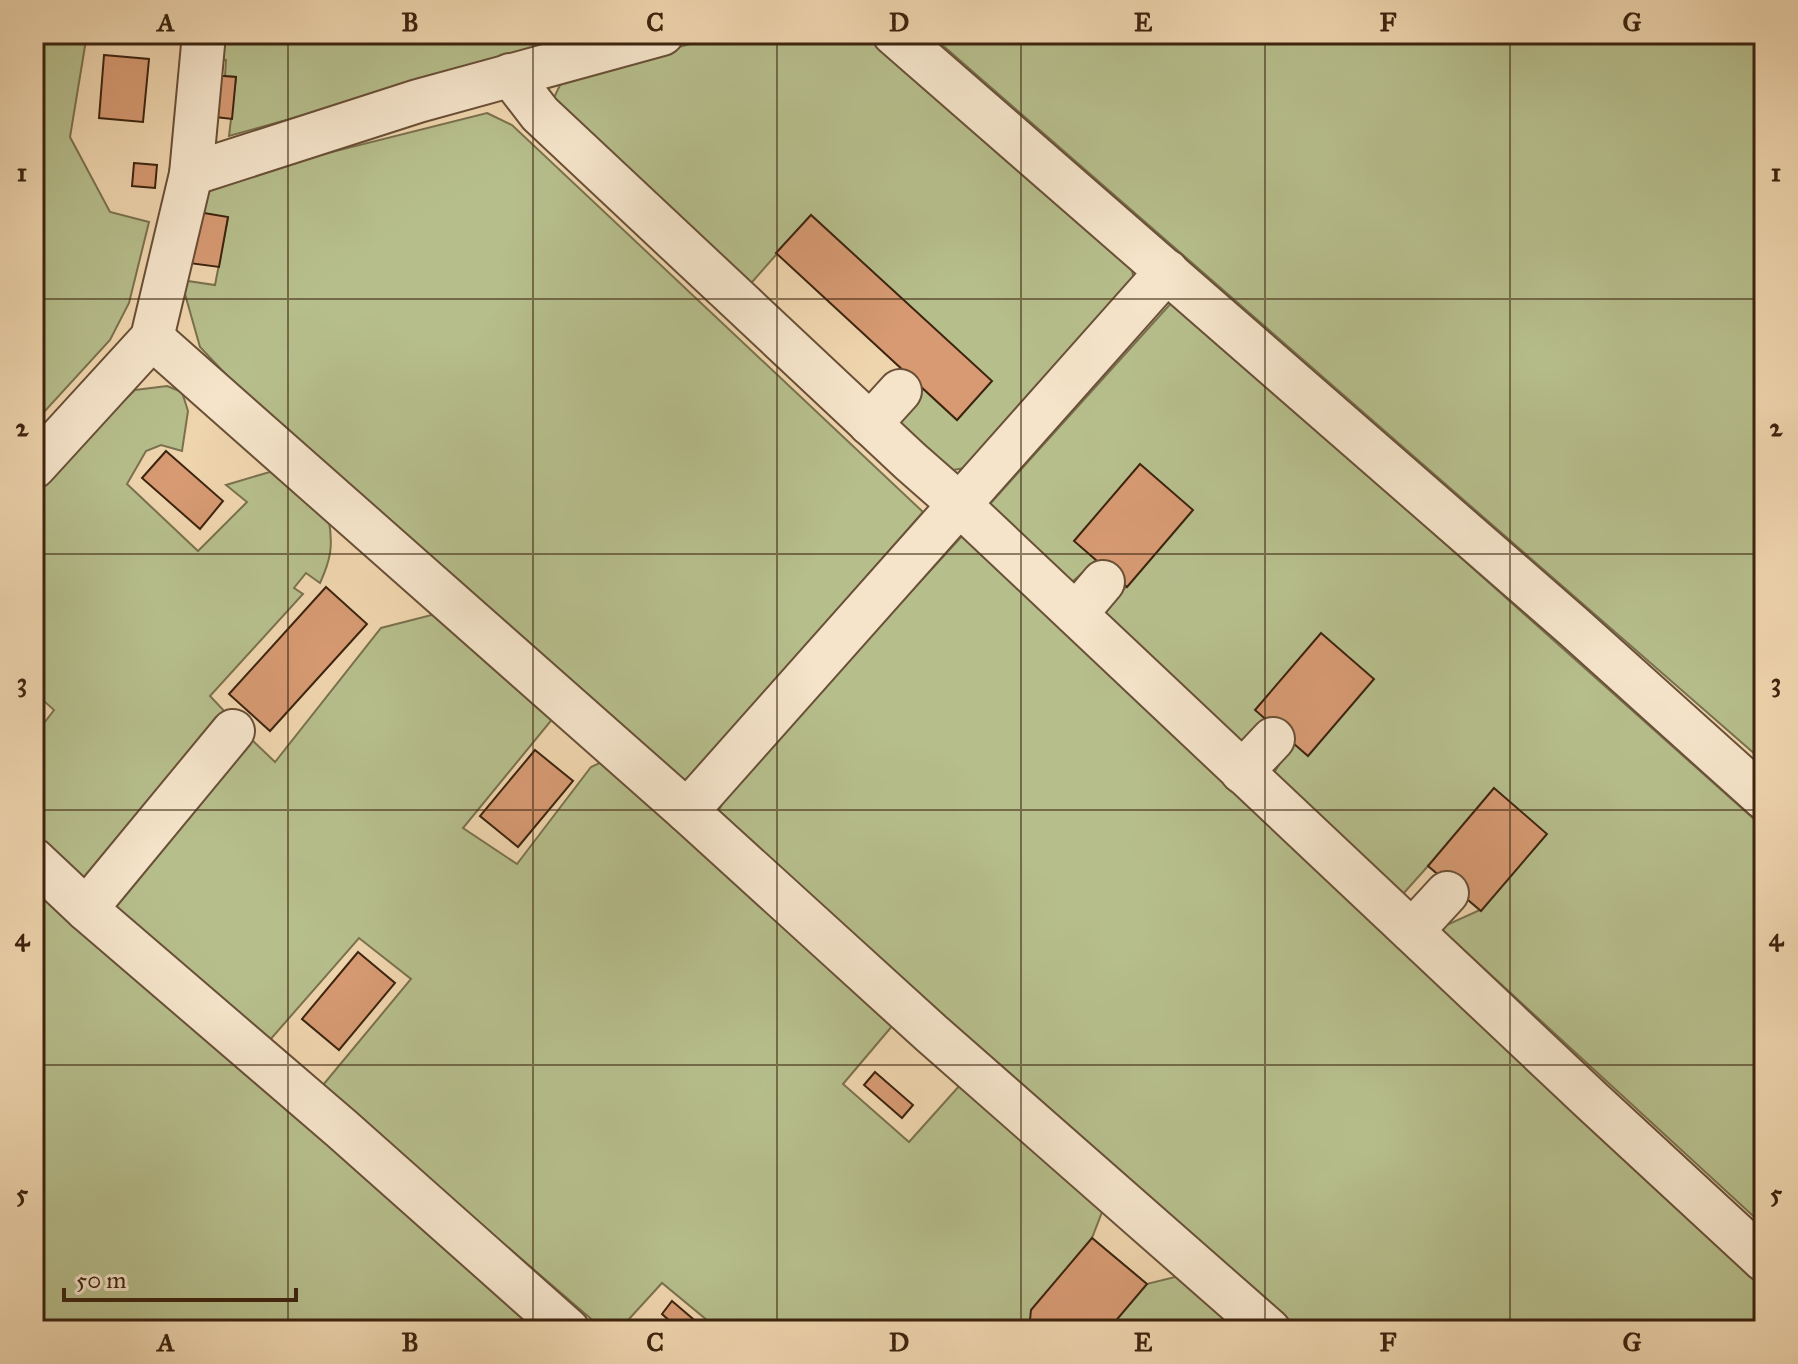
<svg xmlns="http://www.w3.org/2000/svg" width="1798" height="1364" font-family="'IM FELL Great Primer',serif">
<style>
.green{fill:#b6be8c;stroke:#7a714e;stroke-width:2}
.building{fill:#d79a73;stroke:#3d240f;stroke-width:2}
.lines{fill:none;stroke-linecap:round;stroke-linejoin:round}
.minor-casing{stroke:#6a5037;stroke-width:46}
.minor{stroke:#f5e4ca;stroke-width:42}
.grid{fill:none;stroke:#3d240f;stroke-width:2;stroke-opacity:0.55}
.neatline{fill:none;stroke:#3d240f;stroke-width:3}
.grid-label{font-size:26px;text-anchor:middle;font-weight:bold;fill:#3d240f}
</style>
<rect width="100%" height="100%" fill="#efd5ae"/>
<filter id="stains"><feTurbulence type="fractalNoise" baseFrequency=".0025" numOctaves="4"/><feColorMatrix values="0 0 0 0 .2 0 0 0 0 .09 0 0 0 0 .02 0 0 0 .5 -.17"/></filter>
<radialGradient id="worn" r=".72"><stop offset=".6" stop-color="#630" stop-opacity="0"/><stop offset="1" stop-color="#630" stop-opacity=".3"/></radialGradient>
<g class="green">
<path d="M34 34H87L70 137 110 212 149 222 129 303 110 340 34 423Z"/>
<path d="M216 34H594L229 136 236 77 225 76 226 60 213 59Z"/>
<path d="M725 34 871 35 1131 264 1134 281 965 468 947 471 889 420 919 385 957 420 991 381 811 215 746 289 552 102 560 85 570 78Z"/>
<path d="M930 34H1764V762L932 36Z"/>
<path d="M487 113 512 125 923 512 686 782 235 384 200 347 181 280 215 285 228 218 198 212 200 185Z"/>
<path d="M1173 301 1764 828V1226L1440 928 1480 910 1428 866 1403 894 1271 778 1292 743 1244 747 1099 611 1126 587 1095 561 1070 584 989 505Z"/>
<path d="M167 386 182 392 188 411 182 451 161 445 146 451 127 484 198 551 247 502 226 485 273 471 329 521C333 546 331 559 320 583L306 573 294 588 303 594 210 696 227 714 85 882 34 836V736L54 710 34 692V493L77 445 135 390Z"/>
<path d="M962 536 1764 1280V1330H1300L735 831 718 812 728 792Z"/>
<path d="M443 612 554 717 463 828 517 864 591 767 604 761 893 1025 843 1084 909 1142 961 1084 1104 1207 1092 1238 1147 1284 1187 1274 1242 1330H719L662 1283 619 1330H604L374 1132 323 1085 411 979 359 938 269 1041 112 911 250 738 275 762 381 628Z"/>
<path d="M34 885 541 1330H34Z"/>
</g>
<g class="building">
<path d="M104 55 149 59 143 122 99 118Z"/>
<path d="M211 75 236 77 232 119 207 116Z"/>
<path d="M134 163 157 165 155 188 132 186Z"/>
<path d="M198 212 228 217 219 267 189 263Z"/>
<path d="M811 215 992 381 957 420 776 253Z"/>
<path d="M166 451 223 501 200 529 142 478Z"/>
<path d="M1140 464 1193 510 1127 587 1074 541Z"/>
<path d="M326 587 367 624 270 731 229 694Z"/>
<path d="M1321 633 1374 679 1308 756 1255 710Z"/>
<path d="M535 750 573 781 518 847 480 816Z"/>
<path d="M1494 788 1547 834 1481 911 1428 866Z"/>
<path d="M358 952 395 983 339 1050 302 1019Z"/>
<path d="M875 1072 913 1105 902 1118 864 1085Z"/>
<path d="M1092 1238 1147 1284 1108 1330H1029L1031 1310Z"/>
<path d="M672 1301 706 1330H680L662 1314Z"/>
</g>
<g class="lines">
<g class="minor-casing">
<g id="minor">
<path d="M894 34 1574 627 1764 798"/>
<path d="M510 75 540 114 910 461 959 504 1591 1100 1764 1260"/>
<path d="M191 174 418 101 662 34"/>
<path d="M152 338 687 811 931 1033 1269 1330"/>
<path d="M870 424 900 391"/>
<path d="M34 467 152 338 191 174 204 34"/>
<path d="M1076 614 1103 582"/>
<path d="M1242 772 1273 739"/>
<path d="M687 811 1167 271"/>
<path d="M34 860 86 909 342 1129 568 1330"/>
<path d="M86 909 233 731"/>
<path d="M1412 931 1447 893"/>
</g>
</g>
<use href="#minor" class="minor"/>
</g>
<path class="grid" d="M288 34V1330M533 34V1330M777 34V1330M1021 34V1330M1265 34V1330M1510 34V1330M34 299H1764M34 554H1764M34 810H1764M34 1065H1764"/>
<rect width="1798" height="1364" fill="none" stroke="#efd5ae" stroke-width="88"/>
<path d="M64 1288v12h232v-12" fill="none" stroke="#3d240f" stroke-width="4"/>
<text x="76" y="1288" font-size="24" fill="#3d240f" stroke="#f5e4ca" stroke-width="6" paint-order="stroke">50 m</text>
<rect x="44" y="44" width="1710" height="1276" class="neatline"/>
<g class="grid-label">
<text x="166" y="31">A</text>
<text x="410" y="31">B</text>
<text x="655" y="31">C</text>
<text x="899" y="31">D</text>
<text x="1143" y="31">E</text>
<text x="1388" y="31">F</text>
<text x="1632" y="31">G</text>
<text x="22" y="181">1</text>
<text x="1776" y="181">1</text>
<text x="22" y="436">2</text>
<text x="1776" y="436">2</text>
<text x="22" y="691">3</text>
<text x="1776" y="691">3</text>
<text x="22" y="946">4</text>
<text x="1776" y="946">4</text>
<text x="22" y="1202">5</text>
<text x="1776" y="1202">5</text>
<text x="166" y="1351">A</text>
<text x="410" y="1351">B</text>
<text x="655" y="1351">C</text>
<text x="899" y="1351">D</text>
<text x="1143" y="1351">E</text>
<text x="1388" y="1351">F</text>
<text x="1632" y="1351">G</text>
</g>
<rect width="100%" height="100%" filter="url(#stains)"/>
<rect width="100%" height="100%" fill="url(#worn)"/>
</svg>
